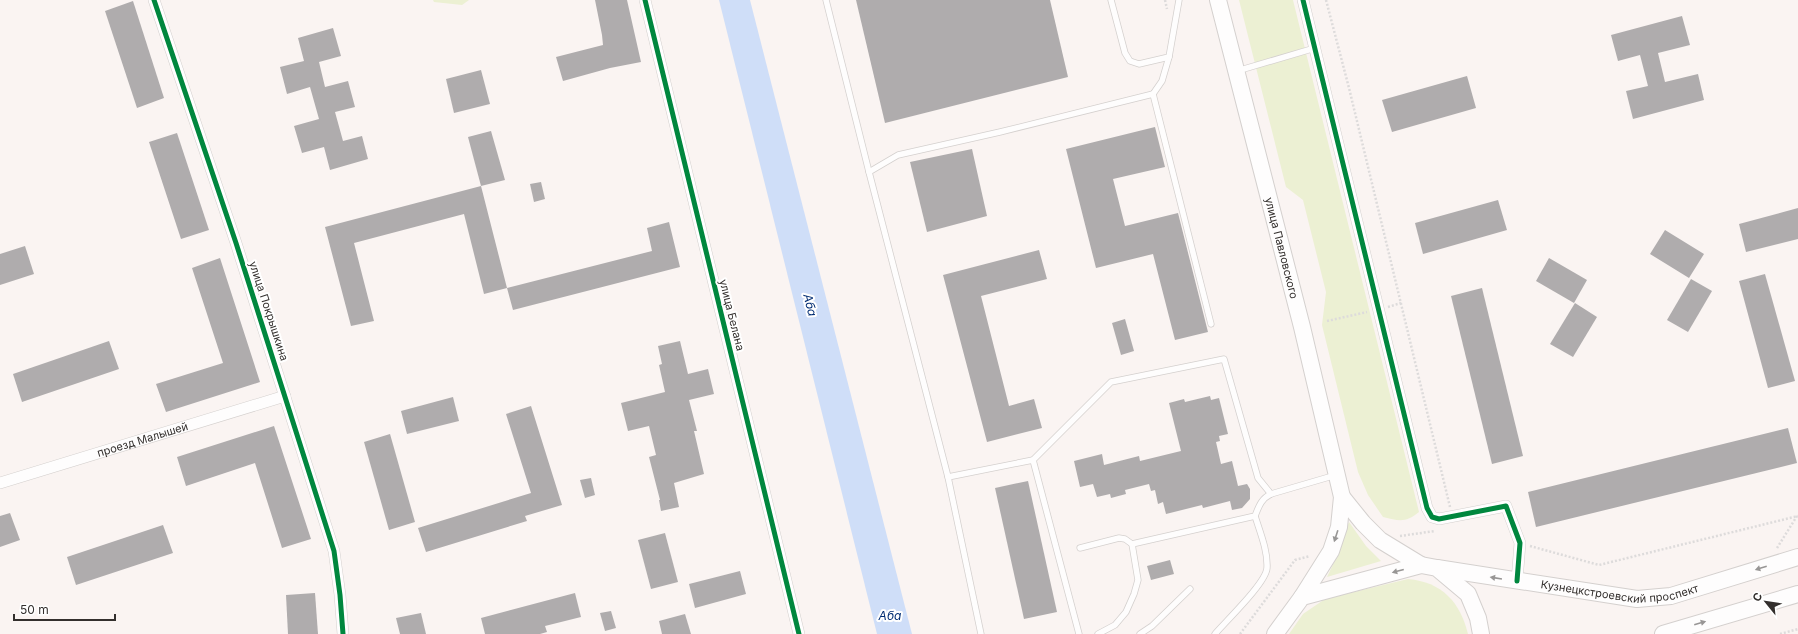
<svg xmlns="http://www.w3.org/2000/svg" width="1798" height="634" font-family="Inter,sans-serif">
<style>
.green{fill:#ecf0d3}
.water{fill:#cfdef8}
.building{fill:#afacad}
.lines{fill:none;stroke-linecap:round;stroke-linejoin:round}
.service-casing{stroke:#d4d0ce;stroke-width:7}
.minor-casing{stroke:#d4d0ce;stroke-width:12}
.secondary-casing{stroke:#d4d0ce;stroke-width:18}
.path{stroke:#dddbdb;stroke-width:2.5;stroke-dasharray:2 2;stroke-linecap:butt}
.service{stroke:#fefdfd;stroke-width:5.5}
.minor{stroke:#fefdfd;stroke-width:11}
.secondary{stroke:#fefdfd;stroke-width:16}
.cycleway-casing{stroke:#fff;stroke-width:8}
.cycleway{stroke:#00873e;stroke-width:5}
.oneway{fill:#989695}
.labels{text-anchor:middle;stroke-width:4;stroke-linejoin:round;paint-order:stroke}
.street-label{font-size:11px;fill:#332f2d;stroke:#fff}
.water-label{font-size:12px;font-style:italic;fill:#002c72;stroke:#fff}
</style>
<rect width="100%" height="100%" fill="#faf4f2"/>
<g class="green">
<path d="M433 0H469L462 5 434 2Z"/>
<path d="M1239 0H1293L1419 512C1406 523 1399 521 1383 517L1368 495 1358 472 1322 325 1326 292 1303 200 1286 187Z"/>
<path d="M1349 522 1366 546 1381 561 1327 577 1338 554Z"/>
<path d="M1408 579C1442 582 1460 602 1468 634H1289L1303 614 1325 599Z"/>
</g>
<path class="water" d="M719 0H750L912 634H877Z"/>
<g class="building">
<path d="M595 0H627L641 62 610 68 563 81 556 57 603 45 602 35Z"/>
<path d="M856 0H1050L1068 77 885 123Z"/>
<path d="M133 1 164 98 137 108 105 11Z"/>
<path d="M1682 16 1690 45 1658 53 1665 82 1698 74 1704 100 1633 119 1626 91 1648 86 1640 55 1618 61 1611 35Z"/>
<path d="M333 28 341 56 319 62 325 87 348 81 355 107 335 112 343 141 362 136 368 159 330 170 324 147 302 153 294 126 319 119 310 87 287 94 280 67 304 61 298 38Z"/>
<path d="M481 70 490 104 454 113 446 79Z"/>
<path d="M1467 76 1476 108 1392 132 1382 100Z"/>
<path d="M1155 127 1165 167 1113 179 1125 226 1178 213 1208 332 1175 340 1153 254 1096 268 1066 149Z"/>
<path d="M491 131 505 180 481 186 468 137Z"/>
<path d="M177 133 209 230 181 239 149 142Z"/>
<path d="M972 149 987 216 927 232 910 162Z"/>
<path d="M541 182 545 199 534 202 530 184Z"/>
<path d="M481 186 507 288 484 294 464 214 354 243 374 321 351 326 325 227Z"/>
<path d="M1498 200 1507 230 1423 254 1415 223Z"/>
<path d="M1798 208V239L1746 252 1739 224Z"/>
<path d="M669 222 680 267 513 310 507 288 652 251 647 228Z"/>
<path d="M1665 230 1704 254 1689 278 1650 254Z"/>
<path d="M25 246 34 274 0 285V254Z"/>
<path d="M1039 250 1047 279 981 296 1009 406 1034 399 1042 428 987 442 943 275Z"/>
<path d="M220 258 260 382 166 412 156 384 223 363 192 268Z"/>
<path d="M1549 258 1587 280 1574 303 1536 281Z"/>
<path d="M1765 274 1795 381 1768 388 1739 281Z"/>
<path d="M1691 279 1712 291 1688 332 1667 320Z"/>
<path d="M1482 288 1523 456 1492 464 1451 296Z"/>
<path d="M1575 303 1597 317 1573 357 1550 344Z"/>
<path d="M1125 319 1134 351 1121 355 1112 323Z"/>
<path d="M109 341 119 369 22 402 13 374Z"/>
<path d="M680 341 688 374 708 369 714 394 689 400 697 431H694L704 474 674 483 679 507 661 511 659 500H660L649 457 656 455 649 426 628 431 621 403 665 392 659 365 662 364 658 346Z"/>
<path d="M1210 396 1211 400 1219 398 1228 434 1219 436 1220 441 1216 442 1221 464 1232 461 1238 486 1247 484 1250 489V499L1242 508 1232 510 1230 501 1203 508 1202 505 1166 514 1163 502 1158 504 1155 490 1151 491 1149 484 1125 490 1126 494 1111 498 1110 494 1097 497 1093 484 1080 487 1074 461 1102 454 1104 465 1139 456 1140 461 1181 451 1169 403 1184 399 1185 402Z"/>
<path d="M453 397 459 421 407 434 401 411Z"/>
<path d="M531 406 562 505 525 516 527 521 426 552 418 528 531 493 506 414Z"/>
<path d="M274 426 311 539 282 548 255 463 186 486 177 457Z"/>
<path d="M1788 428 1797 463 1536 527 1528 492Z"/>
<path d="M390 434 415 522 389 530 364 442Z"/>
<path d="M591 478 595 495 585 498 580 480Z"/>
<path d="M1028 481 1057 612 1024 619 995 488Z"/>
<path d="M10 513 20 540 0 547V516Z"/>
<path d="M163 525 173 553 76 585 67 557Z"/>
<path d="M665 533 678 582 651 589 638 540Z"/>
<path d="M1170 560 1174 574 1151 580 1147 566Z"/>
<path d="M740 571 746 594 695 608 689 584Z"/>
<path d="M315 593 318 634H288L286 595Z"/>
<path d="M575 593 581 617 545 626 547 632 540 634H485L481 618Z"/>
<path d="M611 611 616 628 605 631 600 613Z"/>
<path d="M421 613 426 634H400L396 618Z"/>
<path d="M685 614 691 634H662L659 621Z"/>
</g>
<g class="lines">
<g class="service-casing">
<g id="service">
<path d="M826 0 869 172"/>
<path d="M1111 0 1125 53 1130 61 1139 64 1169 57 1179 0"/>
<path d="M1169 57 1162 81 1153 94 1211 324"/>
<path d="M1237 71 1315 48"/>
<path d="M1033 460 1079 634"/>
<path d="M948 477 1033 460 1111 382 1224 359 1258 478 1271 494"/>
<path d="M1080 548 1119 538 1125 539 1132 544"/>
<path d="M981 634 948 477 869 172 898 155 1000 132 1153 94"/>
<path d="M1098 634 1115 625 1126 612 1134 594 1138 580 1132 544 1255 516C1259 506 1261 499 1271 494L1336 475"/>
<path d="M1140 634 1152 626 1190 589"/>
<path d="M1215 634C1226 621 1266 583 1267 568 1268 551 1260 532 1255 516"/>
</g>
</g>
<g class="minor-casing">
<g id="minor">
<path d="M154 0 236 243 334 551 340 595 343 634"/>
<path d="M645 0 799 634"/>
<path d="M1303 0 1427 508 1432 517 1439 519 1506 506 1520 543 1517 581"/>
<path id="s1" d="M0 483 285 396"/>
</g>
</g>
<g class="secondary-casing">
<g id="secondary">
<path id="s2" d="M1218 0 1302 327 1342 497 1339 527 1331 551 1302 597"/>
<path d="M1342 497 1363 523 1380 540 1421 565"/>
<path id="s3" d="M1437 568 1637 599 1671 596 1798 557"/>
<path d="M1275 634 1302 597 1421 565 1437 568 1468 594 1478 618 1481 634"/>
<path d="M1663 634 1798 594"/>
</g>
</g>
<g class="path">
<path d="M1165 0 1167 9"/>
<path d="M1326 0 1349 88 1450 507"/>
<path d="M1388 307 1401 303"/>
<path d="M1327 321 1367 312"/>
<path d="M1400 536 1435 531"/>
<path d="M1530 546 1599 565 1798 516"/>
<path d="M1777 548 1797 516"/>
<path d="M1240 634 1295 560 1310 556"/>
<path d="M1780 634 1798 629"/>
</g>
<use href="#service" class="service"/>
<use href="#minor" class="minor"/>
<use href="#secondary" class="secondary"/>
<g class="cycleway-casing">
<g id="cycleway">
<path d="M154 0 236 243 334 551 340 595 343 634"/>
<path d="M645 0 799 634"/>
<path d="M1303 0 1427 508 1432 517 1439 519 1506 506 1520 543 1517 581"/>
</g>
</g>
<use href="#cycleway" class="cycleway"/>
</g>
<defs><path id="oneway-solid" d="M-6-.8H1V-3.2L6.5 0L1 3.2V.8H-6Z"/></defs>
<g class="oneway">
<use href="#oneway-solid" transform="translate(1336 536) rotate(108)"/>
<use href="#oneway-solid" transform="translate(1761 568) rotate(163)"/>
<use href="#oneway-solid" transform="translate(1398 571) rotate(165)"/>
<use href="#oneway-solid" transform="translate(1496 578) rotate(-171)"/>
<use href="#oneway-solid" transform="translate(1700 623) rotate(-16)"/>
</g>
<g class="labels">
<g class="street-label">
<text dy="4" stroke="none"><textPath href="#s2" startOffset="256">улица Павловского</textPath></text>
<text transform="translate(269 311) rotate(72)" y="4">улица Покрышкина</text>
<text transform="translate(732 315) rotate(76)" y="4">улица Белана</text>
<text dy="4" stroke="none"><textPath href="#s1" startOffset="149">проезд Малышей</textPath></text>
<text dy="4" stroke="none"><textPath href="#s3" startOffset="185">Кузнецкстроевский проспект</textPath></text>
</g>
<g class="water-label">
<text transform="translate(810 305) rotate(76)" y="4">Аба</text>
<text x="890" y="620">Аба</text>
</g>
</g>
<g transform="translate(1766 602) rotate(300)" stroke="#ffffff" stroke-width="3" paint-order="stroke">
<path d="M0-3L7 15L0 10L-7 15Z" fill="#332f2d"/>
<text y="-6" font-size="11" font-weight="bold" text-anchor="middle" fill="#332f2d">С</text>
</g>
<path d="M14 614v6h101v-6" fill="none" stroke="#332f2d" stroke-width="2"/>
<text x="20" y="614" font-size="12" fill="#332f2d" stroke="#ffffff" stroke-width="3" paint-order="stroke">50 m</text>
</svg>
